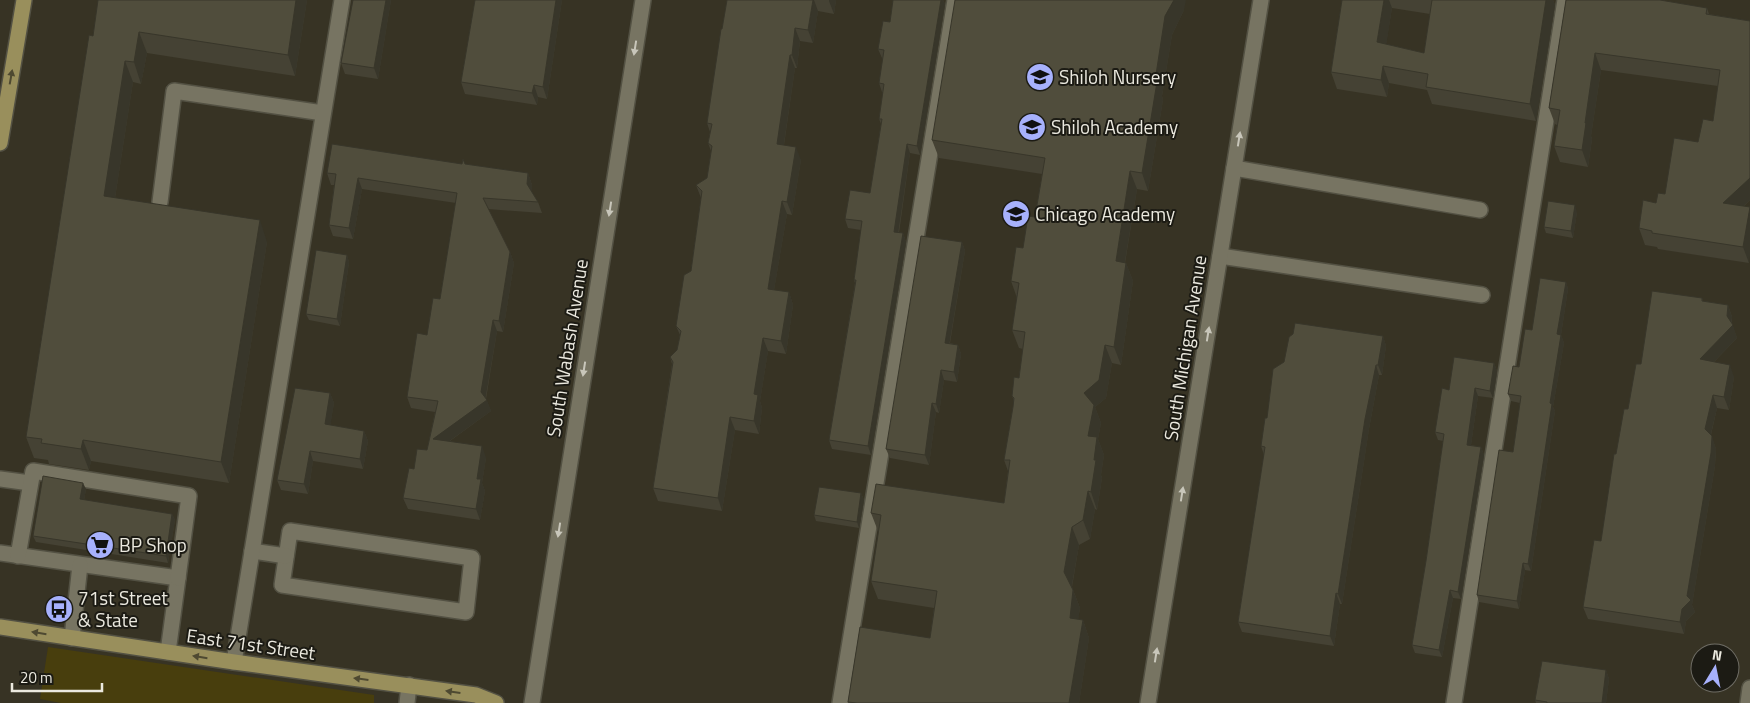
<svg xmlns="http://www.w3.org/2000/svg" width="1750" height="703" font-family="'Titillium Web',sans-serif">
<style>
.green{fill:#483e0d}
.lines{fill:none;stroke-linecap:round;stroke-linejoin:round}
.minor-casing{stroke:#535143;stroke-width:18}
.major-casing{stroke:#535143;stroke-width:18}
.minor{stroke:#777462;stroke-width:15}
.major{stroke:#998f5c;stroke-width:15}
.wall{fill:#454234;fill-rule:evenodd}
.shaded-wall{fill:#38362a}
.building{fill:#504d3c;stroke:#38362a}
.oneway{fill:#c8c6ba}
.oneway2{fill:#4e4931}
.labels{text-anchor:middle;stroke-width:4;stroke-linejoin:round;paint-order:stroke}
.poi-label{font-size:19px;fill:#ebe9df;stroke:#1c1b14;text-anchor:start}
.street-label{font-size:19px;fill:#ebe9df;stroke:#1c1b14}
</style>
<rect width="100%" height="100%" fill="#373324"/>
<path class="green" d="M48 647 374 695V703H61L40 699Z"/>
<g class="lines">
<g class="minor-casing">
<g id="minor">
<path d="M1234 168 1480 210"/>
<path d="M160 202 174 91 323 113"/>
<path d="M1220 256 1482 295"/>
<path d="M0 479 30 483"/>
<path d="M290 531 472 558 466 612 282 585Z"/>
<path d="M252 551 286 556"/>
<path d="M0 553 178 578 168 652"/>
<path d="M18 556 33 471 189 496 178 578"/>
<path d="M72 638 80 565"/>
<path d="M234 662 342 0"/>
<path d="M407 703 409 685"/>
<path d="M532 703 643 0"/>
<path d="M840 703 955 0"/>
<path d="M1148 703 1261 0"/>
<path d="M1454 703 1565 0"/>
<path d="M1748 703 1750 688"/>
</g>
</g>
<g class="major-casing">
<g id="major">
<path d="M0 143 24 0"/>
<path d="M0 627 234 662 476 695 496 703"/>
</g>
</g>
<use href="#minor" class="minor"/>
<use href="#major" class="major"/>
</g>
<g class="wall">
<path d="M307 0 295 76 147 53 141 84 133 82 115 198 267 242 229 483 91 461 89 470 49 464 48 460 34 458 26 437 93 36Z"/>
<path d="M353 0H391L378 79 345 74 341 63Z"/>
<path d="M475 0H562L547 99 538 97 537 105 465 94 461 82Z"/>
<path d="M727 0H836L834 14 818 11 813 43 800 41 797 68H795L784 145 801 160 792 215 787 214 774 290 789 292 793 305 786 354 768 351 760 401 762 408 759 434 735 430 722 511 658 501 653 488 672 364 670 357 677 350 680 335 676 326 691 271 701 198 696 185 707 178 711 151 708 143 710 132 707 123Z"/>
<path d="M941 0H943L945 4 920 155 910 153 899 233H903L906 242 871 455 832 449 829 440 855 283 854 280 861 230 848 228 845 219 870 193 881 124 879 119 883 92H882L879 83 883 59 882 58 878 49 890 22Z"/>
<path d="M1342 0H1553L1555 5 1536 121 1432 104 1427 90 1389 83 1387 97 1337 89 1331 72ZM1392 8 1430 14 1424 53 1386 44Z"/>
<path d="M1566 0 1707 8 1709 14 1750 21V200L1744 206 1749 263 1658 249 1657 247 1645 245 1639 228 1656 203 1665 194 1698 142 1713 121 1718 86 1601 70 1591 136 1592 139 1588 167 1560 162 1554 146 1557 125 1555 124 1549 108Z"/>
<path d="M1184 10 1172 35 1162 96 1163 100 1148 191 1137 189 1125 263H1126L1133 281 1121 365 1112 363 1106 398 1095 407 1101 423 1098 439 1104 455 1101 475 1102 478 1097 510 1095 509 1090 539 1079 545 1072 587 1080 608 1078 619 1083 620 1089 638 1079 703H849L848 702 930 638 934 608 878 599 871 581 879 531H878L871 513 1004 503 1008 471 1004 460 1014 401 1012 396 1019 378 1023 349 1019 348 1012 330 1017 298 1011 281 1035 217 1042 174 939 158 932 140Z"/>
<path d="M465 164 528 173 532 185 531 191 538 202 542 213 488 209 510 252 514 263 503 332 497 331 486 399 491 411 450 441 486 458 482 483 485 491 480 520 408 509 403 498 414 469 427 450 435 412 411 408 407 397 440 299 456 203 362 189 353 239 333 236 329 225 334 185H331L327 173Z"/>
<path d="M1577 212 1573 238 1546 233 1544 227Z"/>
<path d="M962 242 965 251 950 343 958 345 961 354 957 382 944 380 939 413 936 412 929 465 890 458 886 449Z"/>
<path d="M347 255 349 262 340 326 309 320 306 314Z"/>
<path d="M1566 282 1568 289 1561 335 1564 343 1553 407 1555 411 1531 571 1525 570 1519 609 1479 602 1477 595 1513 452 1520 403 1511 401 1508 394 1532 330Z"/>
<path d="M1702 298 1703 301 1728 305 1732 317V324L1737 338 1714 362 1734 377 1729 410 1717 408 1711 435 1716 449 1715 466 1692 605 1695 612 1686 621 1684 634 1588 619 1583 607 1601 541 1616 454 1641 364Z"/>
<path d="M1293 334 1383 336 1386 346 1382 375H1379L1369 429 1342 604H1340L1334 646 1242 632 1238 622 1264 455 1261 446 1267 418Z"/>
<path d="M1494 363 1497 371 1493 398 1478 396 1471 445 1481 447 1484 455 1461 599 1453 598 1442 657 1415 653 1412 645 1426 561 1443 441 1438 440 1435 432 1449 390Z"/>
<path d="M330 393 334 403 330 425 364 431 368 441 363 469 313 461 308 494 281 490 277 480Z"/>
<path d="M86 489 84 500 172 514 175 520 168 563 36 542 33 536Z"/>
<path d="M861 493 864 500 859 528 816 521 814 515Z"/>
<path d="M1606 670 1609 679 1606 703H1536L1535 700Z"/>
</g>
<g class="shaded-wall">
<path d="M296 0H307L295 76 288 55Z"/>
<path d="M386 0H391L378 79 374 68Z"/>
<path d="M556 0H562L547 99 543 87Z"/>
<path d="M813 0H814L818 11 813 43 808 30Z"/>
<path d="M829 0H836L834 14 829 1Z"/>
<path d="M941 0H943L945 4 920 155 917 146Z"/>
<path d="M1174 0H1186L1184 10 1172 35 1162 96 1163 100 1148 191 1142 173 1155 81 1165 16Z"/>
<path d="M1384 0H1389L1392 8 1384 59 1377 42Z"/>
<path d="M1546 0H1553L1555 5 1536 121 1530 104Z"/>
<path d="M795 28 800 41 797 68 792 55Z"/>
<path d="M139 32 147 53 141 84 134 62Z"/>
<path d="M1595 53 1601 70 1591 136 1592 139 1588 167 1582 150 1585 123Z"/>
<path d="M790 55 795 68 782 157 777 144Z"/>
<path d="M125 61 133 82 112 217 104 196Z"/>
<path d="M1383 66 1389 83 1387 97 1381 80Z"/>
<path d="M534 85 538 97 537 105 532 93Z"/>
<path d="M907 144 910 153 897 241 894 232Z"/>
<path d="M796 147 801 160 792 215 787 202Z"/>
<path d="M1130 171 1137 189 1122 279 1116 261Z"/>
<path d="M528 173 532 185 531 196 527 184Z"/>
<path d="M358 178 362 189 353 239 349 228Z"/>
<path d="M1750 178V200L1729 219 1723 203Z"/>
<path d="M782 201 787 214 772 302 768 289Z"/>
<path d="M1575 205 1577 212 1573 238 1571 231Z"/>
<path d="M1750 207V256L1749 263 1743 247Z"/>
<path d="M260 220 267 242 229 483 221 462Z"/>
<path d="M903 233 906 242 871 455 868 446Z"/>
<path d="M962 242 965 251 948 352 945 343Z"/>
<path d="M510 252 514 263 503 332 499 321Z"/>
<path d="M347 255 349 262 340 326 337 319Z"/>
<path d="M1126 263 1133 281 1121 365 1114 347Z"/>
<path d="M1566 282 1568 289 1561 335 1564 343 1553 407 1555 411 1531 571 1528 564 1550 403 1557 334Z"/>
<path d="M789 292 793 305 786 354 781 341Z"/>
<path d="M1728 305 1732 317 1731 327 1733 325 1737 338 1704 372 1700 359 1727 316Z"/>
<path d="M493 320 497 331 485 401 487 400 491 411 437 450 433 439 481 392Z"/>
<path d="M1383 336 1386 346 1382 375 1378 365Z"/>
<path d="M763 338 768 351 760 401 762 408 759 434 754 421V394Z"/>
<path d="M958 345 961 354 957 382 954 372Z"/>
<path d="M1105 345 1112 363 1106 398 1095 407 1101 423 1098 439 1104 455 1101 475 1102 478 1097 510 1091 492 1088 436 1084 393Z"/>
<path d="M1494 363 1497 371 1493 398 1490 391Z"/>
<path d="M1376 365 1379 375 1369 429 1342 604 1338 594 1365 419Z"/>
<path d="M1730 365 1734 377 1729 410 1724 397Z"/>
<path d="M941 370 944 380 939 413 936 404Z"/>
<path d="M1475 388 1478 396 1470 452 1467 445Z"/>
<path d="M330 393 334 403 329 434 325 424Z"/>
<path d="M1713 395 1717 408 1709 442 1705 429Z"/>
<path d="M932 403 936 412 929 465 925 455Z"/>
<path d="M730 417 735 430 722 511 718 498Z"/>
<path d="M364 431 368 441 363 469 360 459Z"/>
<path d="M1712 436 1716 449 1715 466 1692 605 1695 612 1686 621 1684 634 1680 622 1682 609 1687 596Z"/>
<path d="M83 440 91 461 89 470 81 449Z"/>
<path d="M482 446 486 458 482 483 485 491 480 520 476 509 477 479Z"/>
<path d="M1481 447 1484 455 1461 599 1458 592Z"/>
<path d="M310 451 313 461 308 494 304 484Z"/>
<path d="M83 483 86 489 83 506 80 499Z"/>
<path d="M1088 491 1095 509 1090 539 1083 520Z"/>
<path d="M861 493 864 500 859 528 857 522Z"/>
<path d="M172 514 175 520 168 563 166 556Z"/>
<path d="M1072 527 1079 545 1071 590 1064 572Z"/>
<path d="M1523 563 1525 570 1519 609 1517 601Z"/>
<path d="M1073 590 1080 608 1076 636 1070 618Z"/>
<path d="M1450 590 1453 598 1442 657 1439 650Z"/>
<path d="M1336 593 1340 604 1334 646 1330 636Z"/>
<path d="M1083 620 1089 638 1079 703H1069Z"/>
<path d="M1606 670 1609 679 1606 703H1602Z"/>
</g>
<g class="building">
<path d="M98 0H296L288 55 139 32 134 62 125 61 104 196 260 220 221 462 83 440 81 449 41 443 42 439 26 437 89 35 93 36Z"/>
<path d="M353 0H386L374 68 341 63Z"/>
<path d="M475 0H556L543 87 534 85 532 93 461 82Z"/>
<path d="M727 0H813L808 30 795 28 792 55H790L777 144 796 147 787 202 782 201 768 289 789 292 781 341 763 338 754 394 758 395 754 421 730 417 718 498 653 488 673 362 670 357 677 350 681 331 676 326 684 275 691 271 697 227 702 191 696 185 707 178 712 146 708 143 712 124 707 123 721 29H722Z"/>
<path d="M893 0H941L917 146 907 144 894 232 903 233 868 446 829 440 856 280H854L862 221 845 219 850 190 870 193 882 119H879L884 84 879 83 884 50 878 49 883 21 890 22Z"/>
<path d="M955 0H1174L1165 16 1155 81 1157 82 1142 173 1130 171 1116 261 1126 263 1114 347 1105 345 1099 380 1084 393 1094 405 1088 436 1097 437 1094 460H1096L1091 492 1088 491 1083 520 1072 527 1064 572 1073 590 1070 618 1083 620 1069 703H857L848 702 860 627 930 638 937 591 871 581 881 515 871 513 876 484 1004 503 1010 460H1004L1013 407 1014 398 1012 396 1014 377 1019 378 1025 332 1012 330 1019 283 1011 281 1016 247 1023 248 1028 216 1035 217 1045 158 932 140Z"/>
<path d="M1342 0H1384L1377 42 1424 53 1432 0H1546L1530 104 1426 87 1428 74 1383 66 1381 80 1331 72Z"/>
<path d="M1566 0H1660L1707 8 1706 14 1750 21V178L1723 203 1750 207 1743 247 1652 233V231L1639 228 1643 200 1656 203 1658 193 1665 194 1674 138 1698 142 1703 119 1713 121 1720 70 1595 53 1585 123H1586L1582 150 1554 146 1560 110 1549 108Z"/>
<path d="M332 144 462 164 463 159 465 164 528 173 527 184 538 202 483 198 510 252 499 321 493 320 481 392 487 400 433 439 482 446 477 479H481L476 509 403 498 409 468 414 469 417 449 427 450 438 401 407 397 417 333 427 335 433 298 440 299 457 193 358 178 349 228 329 225 336 174 327 173Z"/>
<path d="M1548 201 1575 205 1571 231 1544 227Z"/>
<path d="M921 236 962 242 945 343 958 345 954 372 941 370 936 404 932 403 925 455 886 449Z"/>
<path d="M316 250 347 255 337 319 306 314Z"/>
<path d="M1540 278 1566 282 1557 334 1561 335 1550 403 1552 404 1532 537 1528 564 1523 563 1517 601 1477 595 1499 450 1513 452 1521 396 1508 394 1513 366 1519 367 1525 329 1532 330Z"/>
<path d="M1652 291 1702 298V301L1728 305 1727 316 1733 325 1700 359 1730 365 1724 397 1713 395 1705 429 1712 436 1711 453 1687 596 1691 600 1682 609 1680 622 1583 607 1594 540 1601 541 1614 454H1616L1624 409H1628L1636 364H1641Z"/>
<path d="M1295 323 1383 336 1378 365H1376L1365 419 1338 594 1336 593 1330 636 1238 622 1265 447 1261 446 1265 418H1267L1273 369 1284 362 1289 337 1293 334Z"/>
<path d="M1454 357 1494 363 1490 391 1475 388 1467 445 1481 447 1458 592 1450 590 1439 650 1412 645 1426 561 1444 434 1435 432 1442 388 1449 390Z"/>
<path d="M295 388 330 393 325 424 364 431 360 459 310 451 304 484 277 480Z"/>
<path d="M43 476 83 483 80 499 172 514 166 556 33 536Z"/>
<path d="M819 487 861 493 857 522 814 515Z"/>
<path d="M1542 661 1606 670 1602 703H1547V702L1535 700Z"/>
</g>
<defs><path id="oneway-solid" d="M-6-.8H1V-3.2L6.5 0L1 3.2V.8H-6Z" transform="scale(1.25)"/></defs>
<g class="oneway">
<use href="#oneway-solid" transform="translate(635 48) rotate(99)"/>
<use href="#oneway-solid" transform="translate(1239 139) rotate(-81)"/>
<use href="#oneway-solid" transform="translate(610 209) rotate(99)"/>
<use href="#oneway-solid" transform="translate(1208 334) rotate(-81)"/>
<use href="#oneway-solid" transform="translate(584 369) rotate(99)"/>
<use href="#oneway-solid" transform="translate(1182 494) rotate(-81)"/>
<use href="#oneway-solid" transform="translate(559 530) rotate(99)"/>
<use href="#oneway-solid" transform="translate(1156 655) rotate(-81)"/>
</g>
<g class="oneway2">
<use href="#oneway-solid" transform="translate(11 77) rotate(-80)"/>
<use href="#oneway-solid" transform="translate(39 633) rotate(-171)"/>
<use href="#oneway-solid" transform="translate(200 657) rotate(-171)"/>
<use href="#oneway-solid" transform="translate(361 679) rotate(-173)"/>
<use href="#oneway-solid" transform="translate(453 692) rotate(-172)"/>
</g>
<defs>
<g id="school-disc" transform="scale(1.4375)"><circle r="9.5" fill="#a7b1fc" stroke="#1c1b14"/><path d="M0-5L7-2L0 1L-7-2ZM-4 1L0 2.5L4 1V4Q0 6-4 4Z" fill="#111"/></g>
<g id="supermarket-disc" transform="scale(1.4375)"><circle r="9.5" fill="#a7b1fc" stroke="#1c1b14"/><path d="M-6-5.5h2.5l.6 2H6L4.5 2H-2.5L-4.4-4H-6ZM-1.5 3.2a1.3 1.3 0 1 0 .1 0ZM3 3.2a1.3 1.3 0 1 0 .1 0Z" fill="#111"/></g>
<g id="bus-disc" transform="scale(1.4375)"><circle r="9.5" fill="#a7b1fc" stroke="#1c1b14"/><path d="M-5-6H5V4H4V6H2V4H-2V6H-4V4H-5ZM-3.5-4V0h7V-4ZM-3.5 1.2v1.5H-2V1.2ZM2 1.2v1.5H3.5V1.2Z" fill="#111"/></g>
</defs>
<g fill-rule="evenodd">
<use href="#school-disc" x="1040" y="77"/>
<use href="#school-disc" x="1032" y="127"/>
<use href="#school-disc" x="1016" y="214"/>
<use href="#supermarket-disc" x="100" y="545"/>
<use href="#bus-disc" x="59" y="609"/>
</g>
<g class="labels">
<g class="poi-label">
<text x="1059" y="84">Shiloh Nursery</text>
<text x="1051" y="134">Shiloh Academy</text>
<text x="1035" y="221">Chicago Academy</text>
<text x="119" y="552">BP Shop</text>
<text x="78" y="605">71st Street<tspan x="78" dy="22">&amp; State</tspan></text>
</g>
<g class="street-label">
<text transform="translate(567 348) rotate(-81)" y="7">South Wabash Avenue</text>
<text transform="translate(1185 348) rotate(-81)" y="7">South Michigan Avenue</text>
<text transform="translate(251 644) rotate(8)" y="7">East 71st Street</text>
</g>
</g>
<g transform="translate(1715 668) rotate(10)"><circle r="24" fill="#1c1b14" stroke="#6f6d65"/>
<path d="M0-4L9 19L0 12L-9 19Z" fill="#a7b1fc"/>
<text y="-8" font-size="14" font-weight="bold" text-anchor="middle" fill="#ebe9df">N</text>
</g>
<path d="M12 683v8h90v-8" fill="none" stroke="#ebe9df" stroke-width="2.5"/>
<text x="20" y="683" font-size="15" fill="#ebe9df" stroke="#1c1b14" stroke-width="4" paint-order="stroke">20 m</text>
</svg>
